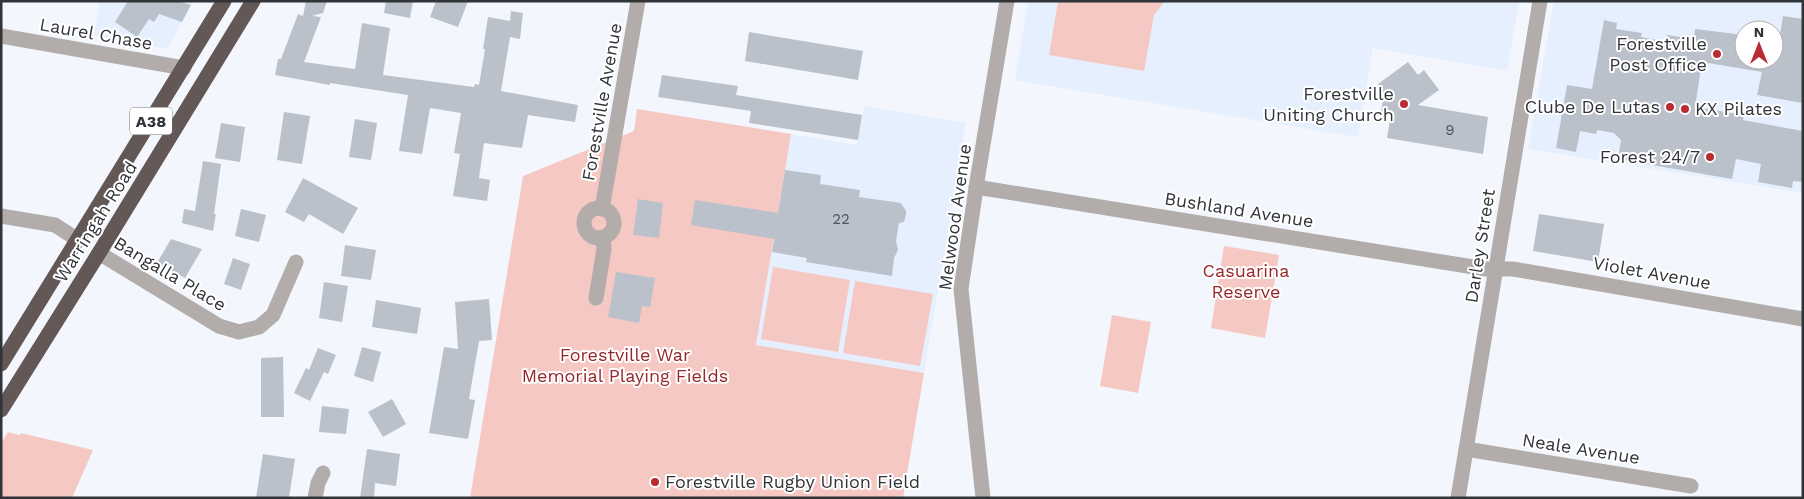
<svg xmlns="http://www.w3.org/2000/svg" width="1804" height="499" font-family="'Work Sans',sans-serif">
<style>
.built{fill:#e6effd;fill-rule:evenodd}
.green{fill:#f6c8c4}
.building{fill:#bac1cb}
.lines{fill:none;stroke-linecap:round;stroke-linejoin:round}
.minor{stroke:#b2acab;stroke-width:15}
.highway{stroke:#645857;stroke-width:15}
.poi-dot{fill:#bb2b32;stroke:#fff;stroke-width:2}
.labels{text-anchor:middle;stroke-width:4;stroke-linejoin:round;paint-order:stroke}
.number-label{font-size:15px;fill:#53575d}
.shield{fill:#fff;stroke:#6f7174;stroke-width:1}
.shield-label{font-size:16px;font-weight:bold;fill:#313438}
.street-label{font-size:18px;fill:#313438;stroke:#fff}
.poi-label{font-size:18px;fill:#313438;stroke:#fff;text-anchor:end}
.park-label{font-size:18px;fill:#97262a;stroke:#fff}
</style>
<rect width="100%" height="100%" fill="#f3f7fd"/>
<g class="built">
<path d="M100 1H193L168 49 94 35Z"/>
<path d="M1028 1H1519L1507 71 1373 48 1358 137 1015 80Z"/>
<path d="M1554 1H1803V193L1528 149ZM1744 30H1774V60H1744Z"/>
<path d="M864 106 966 123 924 373 756 345 791 134 857 145Z"/>
</g>
<g class="green">
<path d="M1058 1H1165L1154 15 1144 71 1049 55Z"/>
<path d="M637 109 791 134 756 345 924 373 903 498H470L523 176 634 131Z"/>
<path d="M1224 246 1279 255 1265 338 1211 328Z"/>
<path d="M773 267 850 280 838 352 761 339Z"/>
<path d="M855 281 933 294 920 366 843 353Z"/>
<path d="M1112 315 1151 322 1138 393 1100 386Z"/>
<path d="M8 432 20 435 21 433 93 450 72 498H1V443Z"/>
</g>
<g class="building">
<path d="M128 1H177L191 5 182 22 159 14 154 22 149 19 137 37 115 22Z"/>
<path d="M306 1H327L323 13 312 16 321 17 304 62 355 69 362 23 390 28 383 75 474 87 475 84 479 85 485 49H483L488 17 510 21 511 11 523 13 520 39 510 37 501 91 578 105 575 122 528 115 522 148 484 143 479 178 490 180 487 201 453 196 460 154 454 153 461 113 430 108 422 154 399 151 408 95 330 83V85L275 75 278 59H281L298 14 303 16Z"/>
<path d="M386 1H413L410 18 384 13Z"/>
<path d="M436 1H468L458 27 430 17Z"/>
<path d="M1783 16 1803 19V103L1757 95 1762 72 1702 62 1695 107 1744 115 1743 120 1803 131V182L1793 181 1792 188 1758 182 1761 164 1736 159 1732 179 1618 159 1621 140 1614 133 1597 130 1596 134 1580 131 1576 152 1556 148 1567 85 1592 89 1604 20 1617 23 1616 29 1642 33 1641 37 1666 42 1667 35 1694 39 1695 29 1744 35V60H1776Z"/>
<path d="M749 32 863 51 858 80 745 61Z"/>
<path d="M1408 62 1418 75 1424 70 1439 90 1418 105 1488 117 1483 154 1387 138 1391 113 1381 112 1384 93 1378 84Z"/>
<path d="M662 75 738 86 736 95 862 115 858 140 749 123 751 111 658 97Z"/>
<path d="M284 112 310 116 302 164 277 160Z"/>
<path d="M355 119 377 123 371 160 349 157Z"/>
<path d="M221 123 245 127 240 162 215 158Z"/>
<path d="M203 161 221 164 214 214H216L213 231 182 223 184 209 195 211Z"/>
<path d="M785 170 821 175 820 184 860 190 859 197 901 203 906 211V214L904 222 899 223 896 241 898 250 894 258 892 276 806 262 807 258 772 252 774 239 691 225 695 200 778 213Z"/>
<path d="M303 178 358 208 343 234 309 214 304 222 285 212Z"/>
<path d="M638 199 663 203 659 238 633 235Z"/>
<path d="M241 209 266 215 259 242 235 236Z"/>
<path d="M1539 214 1604 224 1598 262 1533 251Z"/>
<path d="M171 239 202 249 185 278 157 263Z"/>
<path d="M345 245 376 250 371 280 341 276Z"/>
<path d="M233 258 250 264 241 290 224 284Z"/>
<path d="M616 272 655 278 650 307 642 306 639 323 608 317Z"/>
<path d="M324 282 348 286 342 322 319 318Z"/>
<path d="M489 299 492 340 479 341 469 399 475 400 468 439 429 433 444 347 458 349 455 302Z"/>
<path d="M376 300 421 308 417 334 372 327Z"/>
<path d="M362 347 381 352 373 382 354 376Z"/>
<path d="M318 348 336 355 328 374 324 372 310 401 294 393 306 368 309 370Z"/>
<path d="M283 357 284 417H261V358Z"/>
<path d="M392 399 406 424 383 437 368 412Z"/>
<path d="M322 406 349 409 346 434 319 432Z"/>
<path d="M367 449 400 454 396 486 375 483 374 498H360Z"/>
<path d="M263 454 295 459 289 498H256Z"/>
</g>
<g class="lines">
<g class="minor">
<path d="M1 36 184 68"/>
<path d="M976 187 1486 269H1513L1803 319"/>
<circle cx="599" cy="223" r="15"/>
<path d="M602 209 638 1"/>
<path d="M1 216 55 225 78 240"/>
<path d="M99 253 219 326 239 332 259 327 273 315 296 262"/>
<path d="M596 298 604 249 603 237"/>
<path d="M1466 449 1691 486"/>
<path d="M315 498 318 483 323 473"/>
<path d="M983 498 961 289 978 175 1007 1"/>
<path d="M1458 498 1540 1"/>
</g>
<g class="highway">
<path d="M1 364 224 1"/>
<path d="M1 410 99 253 253 1"/>
</g>
</g>
<g class="poi-dot">
<circle cx="1717" cy="54" r="5"/>
<circle cx="1404" cy="104" r="5"/>
<circle cx="1670" cy="107" r="5"/>
<circle cx="1685" cy="109" r="5"/>
<circle cx="1710" cy="157" r="5"/>
<circle cx="655" cy="482" r="5"/>
</g>
<g class="labels">
<g class="number-label">
<text x="1450" y="135">9</text>
<text x="841" y="224">22</text>
</g>
<rect class="shield" x="130" y="107.5" width="42" height="27" rx="4"/>
<g class="shield-label">
<text x="151" y="127">A38</text>
</g>
<g class="street-label">
<text transform="translate(96 34) rotate(10)" y="6">Laurel Chase</text>
<text transform="translate(602 102) rotate(-80)" y="6">Forestville Avenue</text>
<text transform="translate(1239 210) rotate(9)" y="6">Bushland Avenue</text>
<text transform="translate(955 217) rotate(-82)" y="6">Melwood Avenue</text>
<text transform="translate(96 222) rotate(-58)" y="6">Warringah Road</text>
<text transform="translate(1480 246) rotate(-81)" y="6">Darley Street</text>
<text transform="translate(1652 273) rotate(10)" y="6">Violet Avenue</text>
<text transform="translate(170 274) rotate(31)" y="6">Bangalla Place</text>
<text transform="translate(1581 449) rotate(9)" y="6">Neale Avenue</text>
</g>
<g class="poi-label">
<text x="1707" y="50">Forestville<tspan x="1707" dy="21">Post Office</tspan></text>
<text x="1394" y="100">Forestville<tspan x="1394" dy="21">Uniting Church</tspan></text>
<text x="1660" y="113">Clube De Lutas</text>
<text x="1695" y="115" text-anchor="start">KX Pilates</text>
<text x="1700" y="163">Forest 24/7</text>
<text x="665" y="488" text-anchor="start">Forestville Rugby Union Field</text>
</g>
<g class="park-label">
<text x="1246" y="277">Casuarina<tspan x="1246" dy="21">Reserve</tspan></text>
<text x="625" y="361">Forestville War<tspan x="625" dy="21">Memorial Playing Fields</tspan></text>
</g>
</g>
<rect width="1804" height="499" fill="none" stroke="#313438" stroke-width="5"/>
<g transform="translate(1759 45)"><circle r="24" fill="#ffffff" stroke="#adaeaf"/>
<path d="M0-4L9 19L0 12L-9 19Z" fill="#bb2b32"/>
<text y="-8" font-size="14" font-weight="bold" text-anchor="middle" fill="#313438">N</text>
</g>
</svg>
